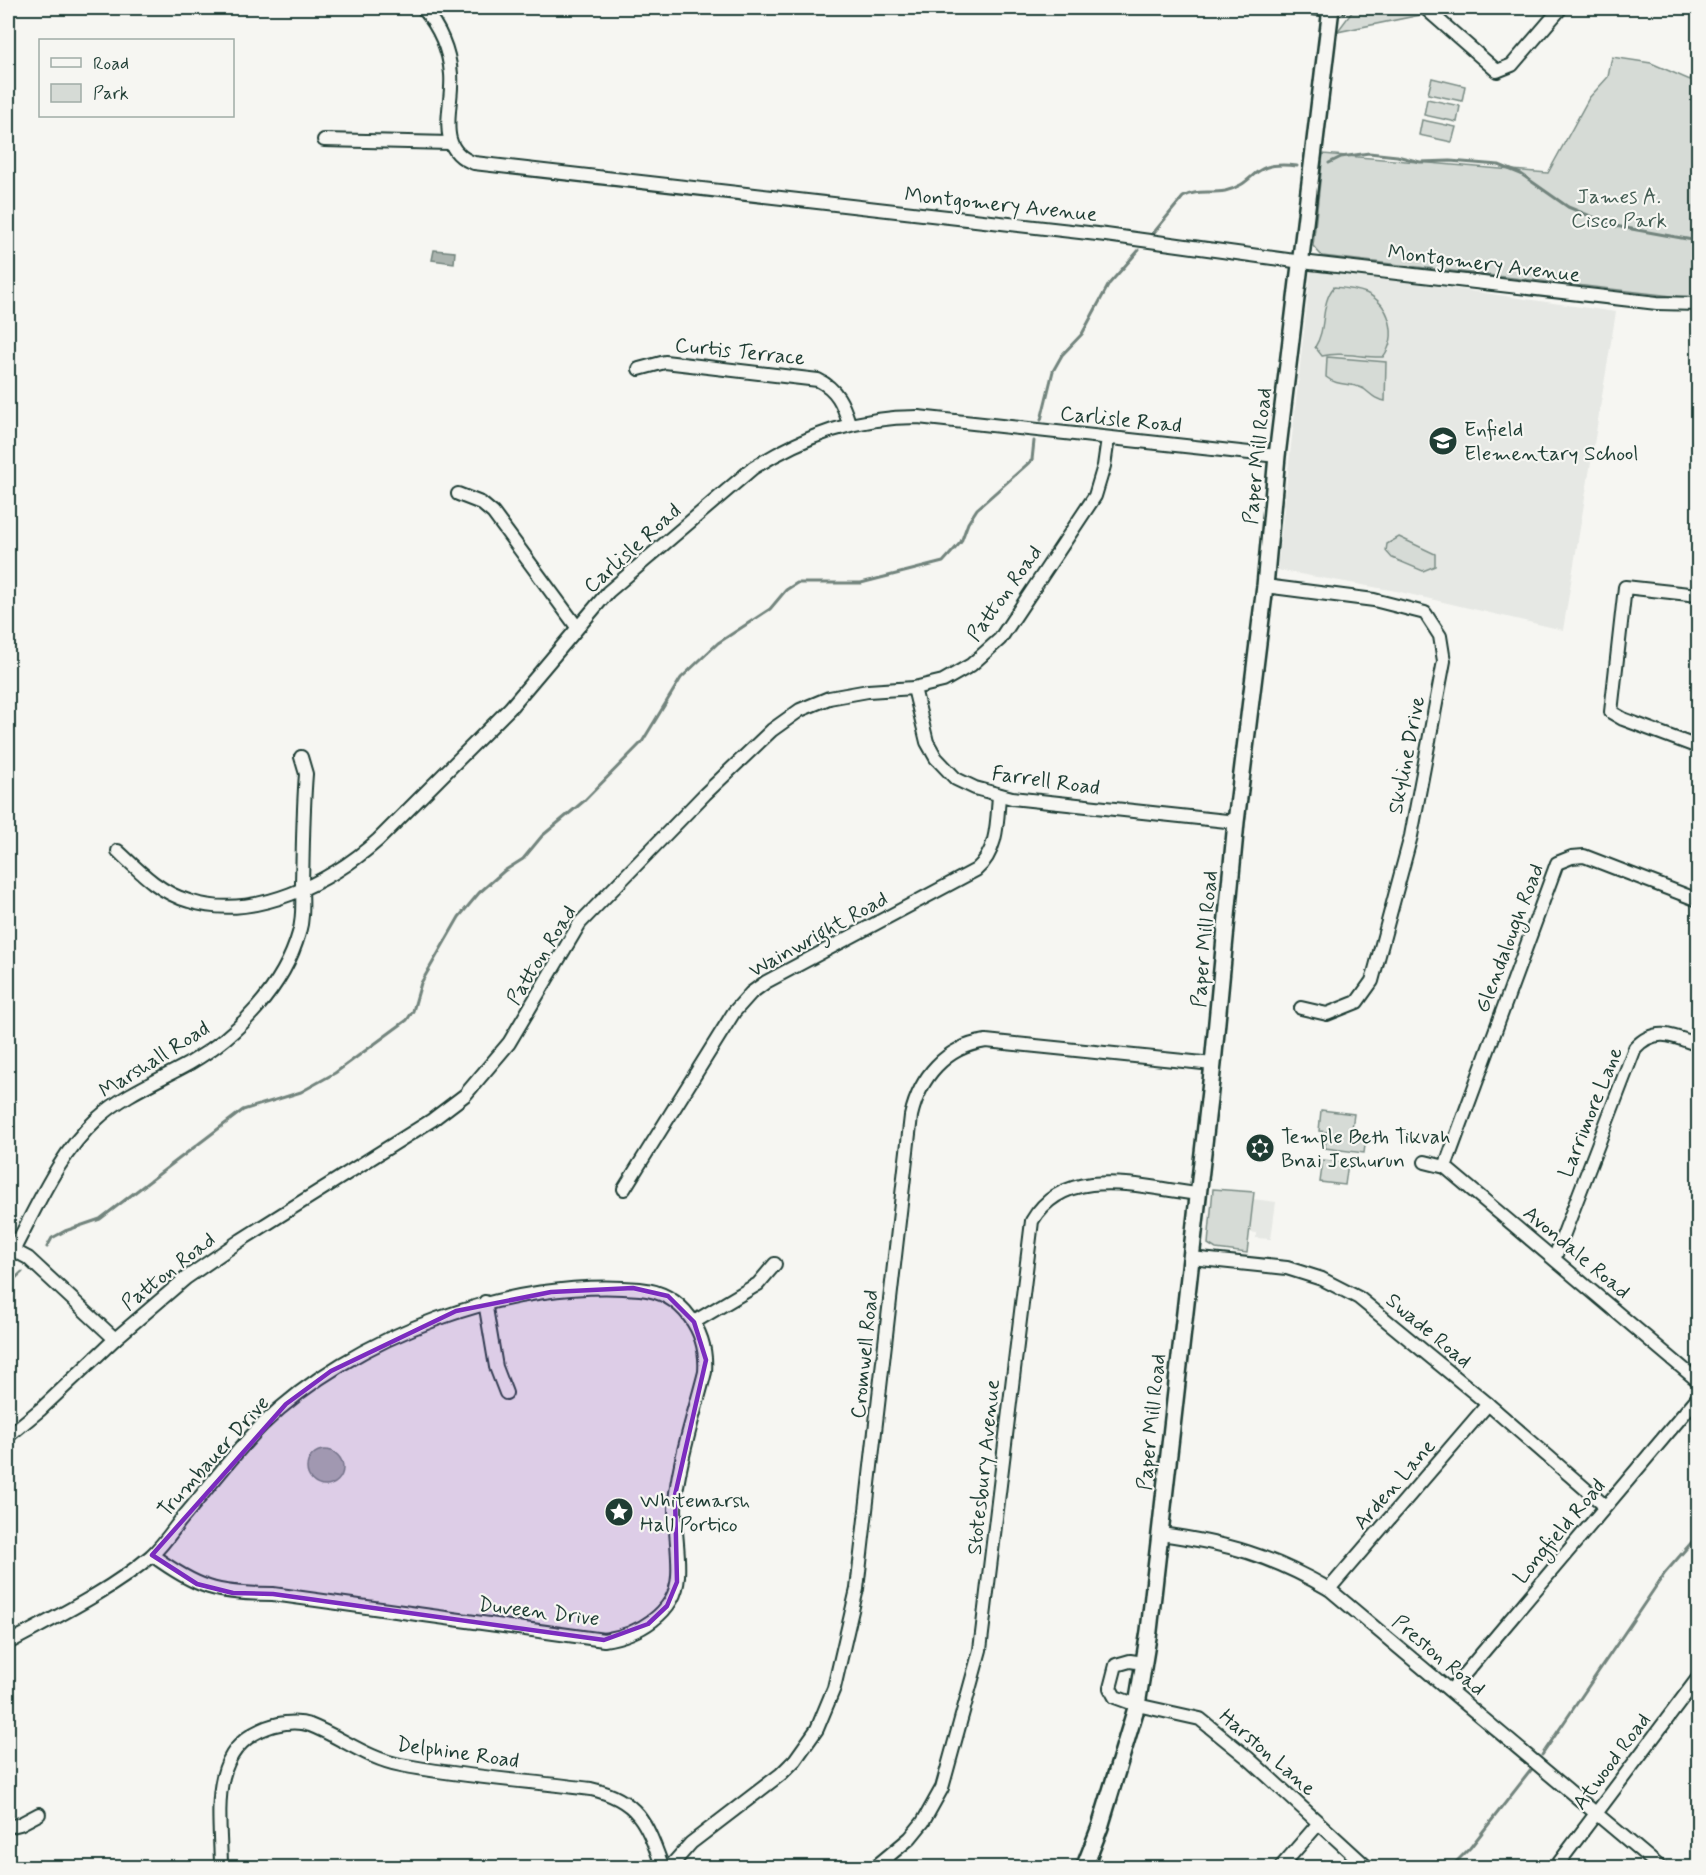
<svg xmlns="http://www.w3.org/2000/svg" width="1706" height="1875" font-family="Mynerve,sans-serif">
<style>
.built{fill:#e6e8e4}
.green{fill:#d6dbd6;stroke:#7a8c85;stroke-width:1.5}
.water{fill:#aab3ae;stroke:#72847d;stroke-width:1.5}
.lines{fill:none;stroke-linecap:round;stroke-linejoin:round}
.stream{stroke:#72847d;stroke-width:3}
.minor-casing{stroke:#1f3d34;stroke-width:16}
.major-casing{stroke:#1f3d34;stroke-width:20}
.minor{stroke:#f6f6f2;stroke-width:12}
.major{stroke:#f6f6f2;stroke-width:15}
.marked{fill:#7b2cbf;fill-opacity:0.2;stroke:#7b2cbf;stroke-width:4.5;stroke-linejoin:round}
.labels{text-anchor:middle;stroke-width:4.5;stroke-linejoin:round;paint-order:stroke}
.park-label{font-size:21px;fill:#445d54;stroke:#f6f6f2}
.street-label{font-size:21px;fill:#1f3d34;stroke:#f6f6f2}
.poi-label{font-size:21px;fill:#1f3d34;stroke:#f6f6f2;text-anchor:start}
</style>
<rect width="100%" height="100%" fill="#f6f6f2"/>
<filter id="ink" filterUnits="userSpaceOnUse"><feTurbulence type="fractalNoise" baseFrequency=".0167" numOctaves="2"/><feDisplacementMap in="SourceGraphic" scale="12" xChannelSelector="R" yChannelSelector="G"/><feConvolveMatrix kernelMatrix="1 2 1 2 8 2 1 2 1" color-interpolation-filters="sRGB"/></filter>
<g filter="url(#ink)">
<g class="built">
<path d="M1311 268 1616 312 1563 630 1396 591 1277 570Z"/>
<path d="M1253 1199 1276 1202 1271 1239 1256 1238V1233L1249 1232Z"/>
</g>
<g class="green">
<path d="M1355 8H1411L1420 15 1337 32Z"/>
<path d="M1698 55V299L1322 256 1313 246 1323 154 1548 173 1589 98 1608 77 1612 57 1651 63 1690 80Z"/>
<path d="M1432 78 1465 86 1462 101 1428 94Z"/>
<path d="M1427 99 1460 106 1457 122 1424 115Z"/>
<path d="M1422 120 1456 127 1452 142 1419 135Z"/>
<path d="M1334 287C1345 288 1356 289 1366 293 1390 304 1399 336 1383 357 1363 358 1342 351 1322 356L1315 347C1327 329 1320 303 1334 287Z"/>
<path d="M1327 357 1386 362 1385 401C1374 399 1372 395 1364 389 1352 382 1338 387 1326 377Z"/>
<path d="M1399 537 1435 554V566L1423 571 1392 558 1386 551 1387 544Z"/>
<path d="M1321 1110 1354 1114 1351 1136 1366 1138 1364 1153 1325 1148 1327 1132 1319 1131Z"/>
<path d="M1323 1160 1348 1163 1345 1185 1320 1182Z"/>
<path d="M1213 1189 1254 1192 1247 1253 1216 1249 1208 1244Z"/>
</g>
<g class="water">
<path d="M434 250 455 252 454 263 432 260Z"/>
<circle cx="325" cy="1468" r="18"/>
</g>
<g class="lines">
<g class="stream">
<path d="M1329 163 1341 157 1369 153 1397 156 1420 162 1450 161 1499 165 1521 174 1568 207 1615 226 1698 241"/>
<path d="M1151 236 1183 197C1196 189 1210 194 1225 191 1259 183 1248 160 1297 166"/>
<path d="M1041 420 1053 371 1062 355 1082 334 1109 284 1139 250"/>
<path d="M47 1247 52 1238 65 1231 100 1219 243 1110 301 1092 335 1073 407 1020 413 1011 421 983 459 917 479 893 504 871 523 859 542 836 584 801 642 742 681 678 718 643 770 609 786 590 797 583H861L943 562 961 542 968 523 977 509 1032 460 1034 441"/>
<path d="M8 1285 22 1272"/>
<path d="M1542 1755 1665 1573 1698 1535"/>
<path d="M1450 1868 1470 1848 1531 1770"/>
</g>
<g class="minor-casing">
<g id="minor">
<path d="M423 8C439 27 449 49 451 74 454 106 433 149 474 163L1106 235 1302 262 1657 303 1698 304"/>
<path d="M1311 8 1331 10 1339 8"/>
<path d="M1425 8 1497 71 1512 65 1561 8"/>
<path d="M324 140 450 143"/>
<path d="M639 369 665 362 818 380C837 389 843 404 849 423"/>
<path d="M458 494 481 503 493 513 577 627"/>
<path d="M1265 586 1374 600 1425 613 1440 636 1444 661 1411 836 1372 981 1357 1002 1327 1014 1301 1008"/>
<path d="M1698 595 1625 587 1611 712 1623 719 1698 747"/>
<path d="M914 688 927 742 936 758 956 779 975 788 1012 798 1236 822"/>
<path d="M118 851C139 871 160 893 189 901 254 922 331 882 378 840L510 708 608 592 753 468C806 435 856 417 918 417L1277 456"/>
<path d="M1425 1162 1445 1167 1698 1381"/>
<path d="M1445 1167 1557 863 1572 857 1584 856 1698 900"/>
<path d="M624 1189 734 1012 751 993 766 982 976 870C998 851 997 822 999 795"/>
<path d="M9 1248 28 1258 115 1339"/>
<path d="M14 1249C38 1204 59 1154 97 1119 125 1093 158 1081 190 1063 238 1035 284 987 299 933 304 916 302 900 302 883 303 847 303 810 306 774L301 757"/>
<path d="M1555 1257 1635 1048C1655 1026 1674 1036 1698 1045"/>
<path d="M1191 1258 1287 1268 1322 1279 1359 1298 1488 1404 1605 1506"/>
<path d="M485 1302 496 1367 506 1393"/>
<path d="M694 1322 758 1284 775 1264"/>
<path d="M8 1436 41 1409 115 1339 186 1278 241 1240 432 1120 465 1095 509 1043 580 923 705 794 772 730 800 710 829 698 868 691 914 688 943 681 971 665 1000 639 1095 496 1104 466 1108 438"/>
<path d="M1160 1534C1227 1543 1270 1555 1329 1589L1661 1868"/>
<path d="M1329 1589 1488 1404"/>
<path d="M8 1643C56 1617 108 1592 151 1556 162 1546 171 1533 180 1521 207 1490 233 1454 262 1425 353 1335 513 1277 640 1289 683 1293 708 1332 705 1372 695 1412 681 1453 676 1493 672 1521 680 1549 678 1576 676 1614 637 1635 604 1640L273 1594C217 1594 197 1588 152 1555"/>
<path d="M1144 1663 1130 1661 1116 1665 1110 1688 1115 1697 1137 1705 1200 1719 1248 1758 1368 1868"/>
<path d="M1451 1690 1698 1397"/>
<path d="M8 1827 20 1824 39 1814"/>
<path d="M221 1868C221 1819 207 1754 261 1730 276 1723 295 1720 310 1725 341 1737 368 1759 401 1765 464 1777 528 1781 591 1789 640 1800 647 1825 663 1868"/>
<path d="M669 1868 691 1843 781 1774 795 1760 817 1729 834 1688 857 1589 911 1116C920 1077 945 1047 986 1041L1213 1064"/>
<path d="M874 1868 910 1838 923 1822 942 1788 980 1650 1032 1221C1066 1162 1143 1188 1198 1194"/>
<path d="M1280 1868 1319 1823"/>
<path d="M1555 1868 1698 1678"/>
</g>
</g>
<g class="major-casing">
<path id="major" d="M1084 1868 1100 1827 1137 1705 1149 1631 1213 1064 1236 822 1265 586 1277 456 1331 8"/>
</g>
<use href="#minor" class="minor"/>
<use href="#major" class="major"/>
</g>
</g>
<path class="marked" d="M633 1288 668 1296 694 1322 706 1360 675 1495 677 1582 667 1606 648 1624 604 1640 273 1594 233 1593 197 1584 152 1555 286 1404 331 1371 456 1311 551 1292Z"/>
<defs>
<g id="school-disc" transform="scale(1.5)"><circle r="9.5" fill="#1f3d34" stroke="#f6f6f2"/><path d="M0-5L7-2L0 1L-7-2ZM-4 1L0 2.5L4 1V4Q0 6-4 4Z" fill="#fff"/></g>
<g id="synagogue-disc" transform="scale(1.5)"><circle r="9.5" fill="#1f3d34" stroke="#f6f6f2"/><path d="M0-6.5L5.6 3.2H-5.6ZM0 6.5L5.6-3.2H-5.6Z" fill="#fff"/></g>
<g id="sight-disc" transform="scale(1.5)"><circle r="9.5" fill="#1f3d34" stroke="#f6f6f2"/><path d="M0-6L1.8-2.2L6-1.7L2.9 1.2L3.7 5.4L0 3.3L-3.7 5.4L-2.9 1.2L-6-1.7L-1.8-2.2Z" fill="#fff"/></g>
</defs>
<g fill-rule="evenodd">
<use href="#school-disc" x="1443" y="441"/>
<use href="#synagogue-disc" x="1260" y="1148"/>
<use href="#sight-disc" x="619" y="1512"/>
</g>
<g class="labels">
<g class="park-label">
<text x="1619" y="203">James A.<tspan x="1619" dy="24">Cisco Park</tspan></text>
</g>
<g class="street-label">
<text transform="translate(1001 204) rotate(6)" y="7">Montgomery Avenue</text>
<text transform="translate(1484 263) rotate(7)" y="7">Montgomery Avenue</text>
<text transform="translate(740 351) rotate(6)" y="7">Curtis Terrace</text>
<text transform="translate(1121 419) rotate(6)" y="7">Carlisle Road</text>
<text transform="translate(1257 456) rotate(-84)" y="7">Paper Mill Road</text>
<text transform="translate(632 548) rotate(-42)" y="7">Carlisle Road</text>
<text transform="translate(1004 593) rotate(-54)" y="7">Patton Road</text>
<text transform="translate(1406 755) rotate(-79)" y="7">Skyline Drive</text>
<text transform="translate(1046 780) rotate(8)" y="7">Farrell Road</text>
<text transform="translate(818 934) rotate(-29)" y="7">Wainwright Road</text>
<text transform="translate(1509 938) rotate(-69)" y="7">Glendalough Road</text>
<text transform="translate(1204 939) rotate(-85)" y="7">Paper Mill Road</text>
<text transform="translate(541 955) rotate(-58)" y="7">Patton Road</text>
<text transform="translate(154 1059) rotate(-32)" y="7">Marshall Road</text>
<text transform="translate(1590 1112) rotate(-68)" y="7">Larrimore Lane</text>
<text transform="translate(1577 1252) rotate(40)" y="7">Avondale Road</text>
<text transform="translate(168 1271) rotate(-38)" y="7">Patton Road</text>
<text transform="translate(1429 1330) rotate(40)" y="7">Swade Road</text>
<text transform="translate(864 1354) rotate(-84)" y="7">Cromwell Road</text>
<text transform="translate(1151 1422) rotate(-84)" y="7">Paper Mill Road</text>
<text transform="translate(213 1456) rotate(-48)" y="7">Trumbauer Drive</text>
<text transform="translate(983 1467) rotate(-84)" y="7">Stotesbury Avenue</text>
<text transform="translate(1394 1484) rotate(-49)" y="7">Arden Lane</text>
<text transform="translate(1559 1531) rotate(-50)" y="7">Longfield Road</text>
<text transform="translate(539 1611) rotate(7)" y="7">Duveen Drive</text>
<text transform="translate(1439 1655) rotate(40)" y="7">Preston Road</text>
<text transform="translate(458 1752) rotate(8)" y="7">Delphine Road</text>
<text transform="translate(1268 1752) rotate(41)" y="7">Harston Lane</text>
<text transform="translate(1611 1761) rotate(-53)" y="7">Atwood Road</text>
</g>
<g class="poi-label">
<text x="1464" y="436">Enfield<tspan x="1464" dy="24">Elementary School</tspan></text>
<text x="1281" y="1143">Temple Beth Tikvah<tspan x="1281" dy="24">Bnai Jeshurun</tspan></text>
<text x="640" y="1507">Whitemarsh<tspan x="640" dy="24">Hall Portico</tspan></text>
</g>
</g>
<rect width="1706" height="1875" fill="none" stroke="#f6f6f2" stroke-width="30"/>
<rect x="15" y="15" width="1676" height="1845" fill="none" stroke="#1f3d34" stroke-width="2" filter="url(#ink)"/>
<rect x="39" y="39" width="195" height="78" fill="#f6f6f2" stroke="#a0aca6" stroke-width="1.5"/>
<rect x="51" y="58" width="30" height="9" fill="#f6f6f2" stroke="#a0aca6" stroke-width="1.5"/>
<text x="93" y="69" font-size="18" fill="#1f3d34">Road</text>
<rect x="51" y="84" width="30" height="18" fill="#d6dbd6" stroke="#a0aca6" stroke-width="1.5"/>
<text x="93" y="99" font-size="18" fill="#1f3d34">Park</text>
</svg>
